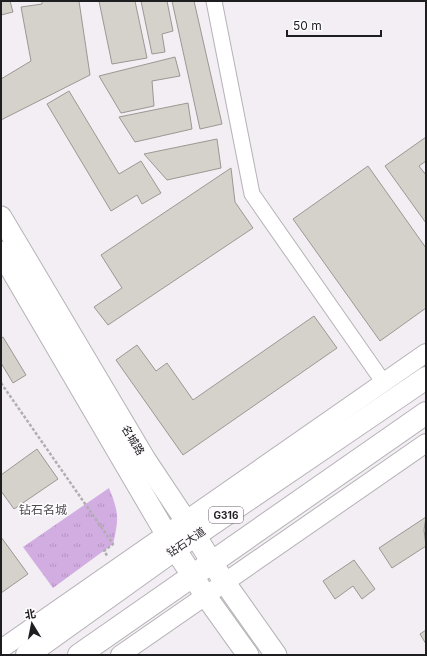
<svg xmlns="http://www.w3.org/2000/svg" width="427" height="656" font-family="Inter,'Noto Sans SC',sans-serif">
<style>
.park{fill:url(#park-tufts)}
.building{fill:#d5d2cc;stroke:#9b9893}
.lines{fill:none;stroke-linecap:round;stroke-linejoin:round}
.minor-casing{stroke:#b6b2b7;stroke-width:17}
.tertiary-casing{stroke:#b6b2b7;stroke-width:20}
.secondary-casing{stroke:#b6b2b7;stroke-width:23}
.trunk-casing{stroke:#b6b2b7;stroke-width:24}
.path{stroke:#b1aeb2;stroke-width:2.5;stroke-dasharray:3 2;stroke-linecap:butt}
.minor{stroke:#fff;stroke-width:15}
.tertiary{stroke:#fff;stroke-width:18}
.secondary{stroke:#fff;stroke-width:21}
.trunk{stroke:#fff;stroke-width:22}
.labels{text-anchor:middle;stroke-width:3;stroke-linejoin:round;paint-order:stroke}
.shield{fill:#fefcff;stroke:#616062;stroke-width:1}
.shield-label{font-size:10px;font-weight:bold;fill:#1e1d1f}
.street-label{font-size:11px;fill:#1e1d1f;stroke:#fefcff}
.neighbourhood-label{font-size:12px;fill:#4d494e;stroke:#fefcff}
</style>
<defs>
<pattern id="park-tufts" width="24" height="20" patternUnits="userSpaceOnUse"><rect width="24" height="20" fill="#d2ade1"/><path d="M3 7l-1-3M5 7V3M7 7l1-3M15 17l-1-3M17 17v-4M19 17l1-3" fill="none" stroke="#b494c1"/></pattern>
</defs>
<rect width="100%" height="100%" fill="#f2eef3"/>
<path class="park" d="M109 488C119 513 119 518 113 544L53 588 23 547Z"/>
<g class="building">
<path d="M1 1H10L13 12 1 15Z"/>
<path d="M42 1H79L90 75 1 120V79L31 61 21 7 42 4Z"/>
<path d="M99 1H135L147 58 112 64Z"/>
<path d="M141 1H167L173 31 162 34 165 52 152 54Z"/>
<path d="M172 1H194L222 124 200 129Z"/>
<path d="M175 57 180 76 152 81 154 106 121 113 99 76Z"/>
<path d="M69 91 119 174 141 161 161 193 142 204 137 195 111 211 47 104Z"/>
<path d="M188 103 192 129 135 142 119 117Z"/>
<path d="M426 137V161L419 166 426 175V223L385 166Z"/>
<path d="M217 139 221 168 167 180 144 154Z"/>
<path d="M368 166 426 248V308L380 341 293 219Z"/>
<path d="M231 168 235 202 253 228 108 325 94 307 122 288 101 255Z"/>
<path d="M314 316 337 348 183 455 116 360 137 345 156 371 167 363 193 400Z"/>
<path d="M3 337 26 375 13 383 1 363V338Z"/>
<path d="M37 449 58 479 14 509 1 491V475Z"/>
<path d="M426 517 424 530 426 546 392 568 379 548Z"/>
<path d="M1 537 28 574 1 593Z"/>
<path d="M354 560 375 589 362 599 353 586 335 599 323 581Z"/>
<path d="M426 630V644L420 634Z"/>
</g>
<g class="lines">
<g class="minor-casing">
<path id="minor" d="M214 1 252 194 384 383"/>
</g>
<g class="tertiary-casing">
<g id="tertiary">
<path d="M1 649 426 353"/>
<path d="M120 655 426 443"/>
</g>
</g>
<g class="secondary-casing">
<g id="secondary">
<path d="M1 217 146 461 186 521 225 583 276 655"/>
<path d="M1 252 175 549 205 595 248 655"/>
</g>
</g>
<g class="trunk-casing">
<g id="trunk">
<path d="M27 655 175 549 426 378"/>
<path d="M79 655 426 413"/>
</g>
</g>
<path class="path" d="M1 383 113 544 104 551 108 557"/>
<use href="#minor" class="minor"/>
<use href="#tertiary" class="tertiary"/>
<use href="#secondary" class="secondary"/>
<use href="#trunk" class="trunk"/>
</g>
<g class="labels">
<rect class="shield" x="209" y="507" width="34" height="16" rx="3"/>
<g class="shield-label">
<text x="226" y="519">G316</text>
</g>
<g class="street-label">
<text transform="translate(133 440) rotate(59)" y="4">名城路</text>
<text transform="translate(186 542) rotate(-34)" y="4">钻石大道</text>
</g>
<g class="neighbourhood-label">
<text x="43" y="514">钻石名城</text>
</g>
</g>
<rect width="427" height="656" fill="none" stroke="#1e1d1f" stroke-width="4"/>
<g transform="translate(32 624) rotate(350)" stroke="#fefcff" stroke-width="3" paint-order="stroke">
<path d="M0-3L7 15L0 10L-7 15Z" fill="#1e1d1f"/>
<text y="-6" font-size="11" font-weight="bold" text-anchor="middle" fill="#1e1d1f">北</text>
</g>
<path d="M287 30v6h94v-6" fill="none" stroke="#1e1d1f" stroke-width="2"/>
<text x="293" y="30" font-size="12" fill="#1e1d1f" stroke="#fefcff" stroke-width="3" paint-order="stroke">50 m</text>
</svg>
